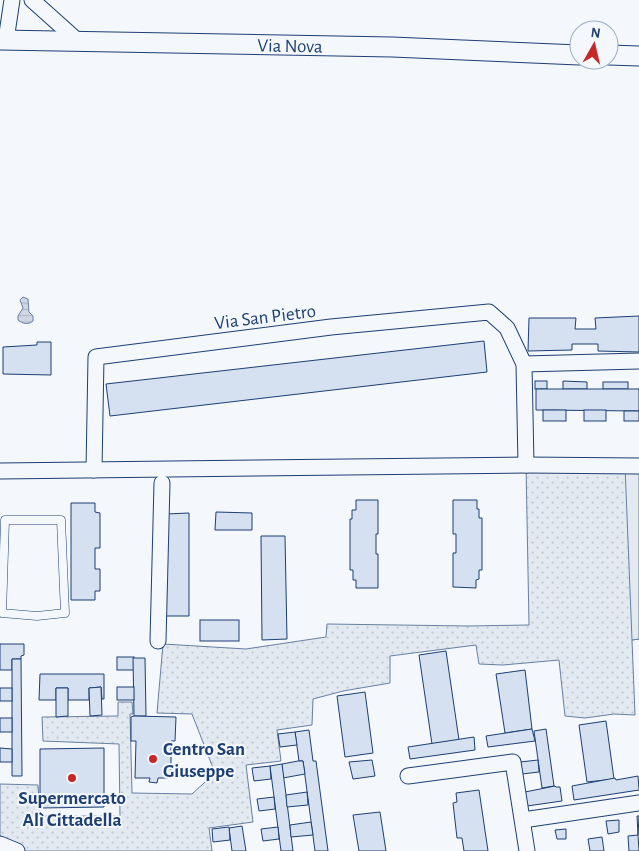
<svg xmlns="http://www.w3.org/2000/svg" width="639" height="851" font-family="'Alegreya Sans',sans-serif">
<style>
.park{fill:url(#park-dots);stroke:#687fa3}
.garden{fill:#e3e9f0;stroke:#687fa3}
.water{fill:url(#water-rules);stroke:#687fa3}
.building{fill:#d5e0f0;stroke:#1d3f73}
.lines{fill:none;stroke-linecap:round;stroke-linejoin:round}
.service-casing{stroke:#1d3f73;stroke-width:9}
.minor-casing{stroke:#1d3f73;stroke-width:17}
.tertiary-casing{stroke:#1d3f73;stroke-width:21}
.service{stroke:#f4f7fb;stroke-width:8}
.minor{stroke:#f4f7fb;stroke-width:15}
.tertiary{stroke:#f4f7fb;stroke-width:19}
.poi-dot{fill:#c62828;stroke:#f4f7fb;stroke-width:2}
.labels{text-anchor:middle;stroke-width:4;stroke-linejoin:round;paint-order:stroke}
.street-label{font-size:19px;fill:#1d3f73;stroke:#f4f7fb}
.poi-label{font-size:19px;font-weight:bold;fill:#1d3f73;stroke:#f4f7fb;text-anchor:start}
</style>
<defs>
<pattern id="park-dots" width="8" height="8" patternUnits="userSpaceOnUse" patternTransform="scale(1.25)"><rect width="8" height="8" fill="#e3e9f0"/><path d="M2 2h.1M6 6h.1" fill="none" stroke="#c2c9d1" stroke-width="1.8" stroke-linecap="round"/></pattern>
<pattern id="water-rules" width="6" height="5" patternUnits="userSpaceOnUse" patternTransform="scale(1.25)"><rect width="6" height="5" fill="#cfd7e4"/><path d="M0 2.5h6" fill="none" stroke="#b1bac7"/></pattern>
</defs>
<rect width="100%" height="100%" fill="#f4f7fb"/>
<path class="park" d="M526 465 639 466V639L632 640 635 715 614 714 585 718 565 716 559 660 503 665 479 664 476 645 390 656V683L343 691 313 699 312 725 277 730 281 761 246 765 253 822 209 828 212 851H0V784L38 785 40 816H120L119 744 43 741 42 717 118 716V702H132L133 714H130L132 793 192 794 215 773 192 714 157 713 163 644 246 649 326 637 327 624 468 626 529 625Z"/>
<path class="garden" d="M625 466H639V639L632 640Z"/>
<path class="water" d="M23 297 28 299 29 312 33 316V321C28 325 23 324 18 320V316L23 308 20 300Z"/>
<g class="building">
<path d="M639 316V352L598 351V344H572V350L528 351 529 318H576L575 329H596L595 318Z"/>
<path d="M484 341 487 372 110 416 106 384Z"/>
<path d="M37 342H51V375L3 374V347L37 345Z"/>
<rect x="535" y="381" width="12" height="8"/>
<path d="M563 381 587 382V389H563Z"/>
<rect x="603" y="382" width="25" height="7"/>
<path d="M536 389H639V411L536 410Z"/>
<rect x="543" y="410" width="23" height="11"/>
<rect x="584" y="410" width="22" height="11"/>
<rect x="624" y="411" width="15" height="10"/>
<path d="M356 500H378V534H376V554H378V588H356V580H353V570H350V519H352V510H356Z"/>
<path d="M453 500H477V509H479V518H482V570H479V579L476 580V588L453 587V553H456V534H453Z"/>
<path d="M71 503H95V512L100 513V548H95V569H100V591H95V600H71Z"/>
<path d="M216 512 252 513V530H215Z"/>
<path d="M189 513V616H166V514Z"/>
<path d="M261 536H285L287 639 262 640Z"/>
<rect x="200" y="620" width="39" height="21"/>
<path d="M0 644H24V655L21 656V659H12V670H0Z"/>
<path d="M446 651 459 740 432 744 419 655Z"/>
<rect x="117" y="657" width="17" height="13"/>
<path d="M133 658H145L146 716H134Z"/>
<path d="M12 659H21L22 776H12Z"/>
<path d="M525 670 532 729 505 733 496 674Z"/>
<path d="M40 674H104V699H102L101 687 89 688V700H68V688H56V700H39Z"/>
<path d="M101 687 102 715 90 716 89 688Z"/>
<rect x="117" y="687" width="17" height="13"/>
<rect x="0" y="688" width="12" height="13"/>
<path d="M56 688H68V716L56 717Z"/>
<path d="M365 692 373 753 345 757 337 696Z"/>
<path d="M134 716 176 717 175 741H171V778H158L157 783 149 782 150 778H135L136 741H131V717Z"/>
<rect x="0" y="718" width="12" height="14"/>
<path d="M606 721 614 779 587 782 579 725Z"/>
<path d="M532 729 535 741 488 747 486 736Z"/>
<path d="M546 729 554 786 542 788 534 731Z"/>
<path d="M309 730 313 761H316L328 851H315L303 761H299L295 732Z"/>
<path d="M295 732 297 745 280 747 278 734Z"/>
<path d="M474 737 475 750 410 759 408 747Z"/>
<path d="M0 748 12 749V762H0Z"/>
<path d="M104 748V807L40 808V749Z"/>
<path d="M372 760 375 776 353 779 349 762Z"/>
<path d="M538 760 539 772 522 774 520 762Z"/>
<path d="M298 761H303L305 774 283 778 282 764Z"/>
<path d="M282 764 286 795 293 851H281L270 766Z"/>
<path d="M270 766 271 779 254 781 252 768Z"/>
<path d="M638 776 639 790 574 800 572 786 615 778 616 780Z"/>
<path d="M555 786 556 787H560L562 801 527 806 525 792Z"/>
<path d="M479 790 488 851H464L462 838H457L453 803 457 802 456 793Z"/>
<path d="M307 792 308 805 287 807 286 795Z"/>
<path d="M274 797 275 809 259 811 257 799Z"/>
<path d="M380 812 386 851H359L353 815Z"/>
<path d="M637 816H639L638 835Z"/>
<path d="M619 820V832L608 834 606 821Z"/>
<path d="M311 822 313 835 291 837 290 825Z"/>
<path d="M242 826 246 851H232L229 828Z"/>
<path d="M229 827 230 840 213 842 212 829Z"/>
<path d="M278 827 279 839 263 841 261 829Z"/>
<path d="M566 829V839H557L555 830Z"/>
<path d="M638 835 639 851H629L628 836Z"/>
<path d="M602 837 604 851H590L588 839Z"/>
</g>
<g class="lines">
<g class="service-casing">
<path id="service" d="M5 520H61L65 613 37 616 2 613Z"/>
</g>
<g class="minor-casing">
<g id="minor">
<path d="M32 0 79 42"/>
<path d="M6 40 12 0"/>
<path d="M524 364 639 361"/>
<path d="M94 470 96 357 331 327 489 312 507 328 524 364 526 465"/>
<path d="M0 471 526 465 639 466"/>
<path d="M158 641 162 483"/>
<path d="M408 776 513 762 527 851"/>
<path d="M523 820 639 803"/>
<path d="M0 844 17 851"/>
</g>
</g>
<g class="tertiary-casing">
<g id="tertiary">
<path d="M0 40 392 47 579 55"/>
<path d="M609 55 639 56"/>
</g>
</g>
<use href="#service" class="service"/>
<use href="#minor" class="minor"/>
<use href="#tertiary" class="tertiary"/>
</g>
<g class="poi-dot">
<circle cx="153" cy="759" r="5"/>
<circle cx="72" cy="778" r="5"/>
</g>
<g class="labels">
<g class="street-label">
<text transform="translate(290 45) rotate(1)" y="7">Via Nova</text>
<text transform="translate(265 316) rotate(-7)" y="7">Via San Pietro</text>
</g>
<g class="poi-label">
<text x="163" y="755">Centro San<tspan x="163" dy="22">Giuseppe</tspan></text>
<text x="72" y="804" text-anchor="middle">Supermercato<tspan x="72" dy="22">Alì Cittadella</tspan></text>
</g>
</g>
<g transform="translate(594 45) rotate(8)"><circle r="24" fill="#f4f7fb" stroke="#9eadc5"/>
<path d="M0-4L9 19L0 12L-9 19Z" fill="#c62828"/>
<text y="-8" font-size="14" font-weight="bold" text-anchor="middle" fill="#1d3f73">N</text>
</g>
</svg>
